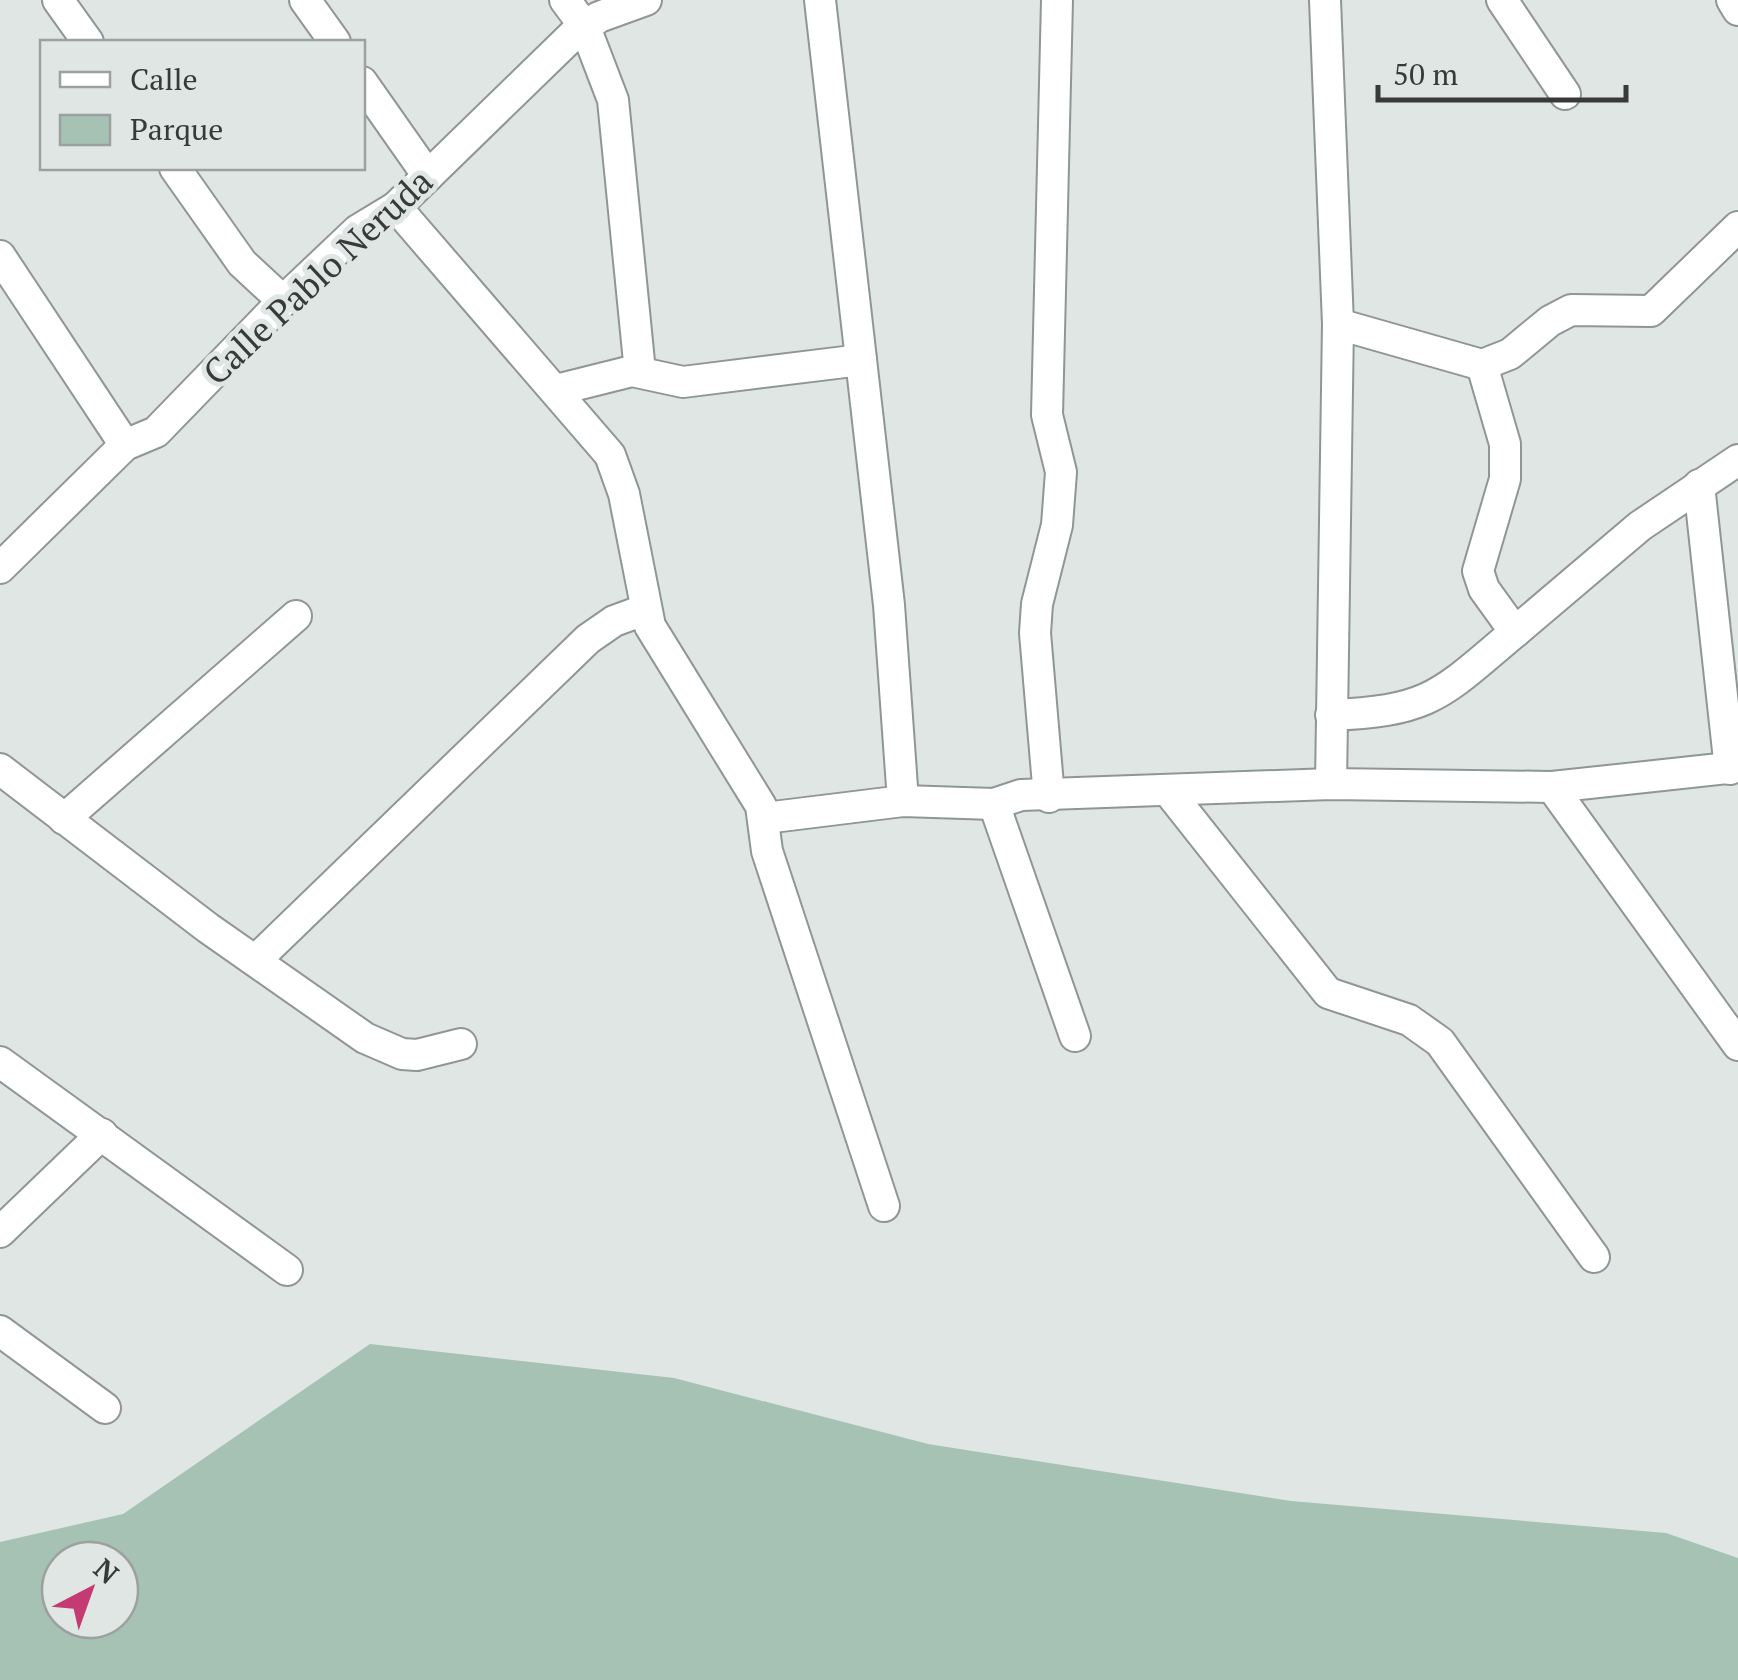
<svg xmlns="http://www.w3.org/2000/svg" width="1738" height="1680" font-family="'PT Serif',serif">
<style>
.green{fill:#a5c2b4;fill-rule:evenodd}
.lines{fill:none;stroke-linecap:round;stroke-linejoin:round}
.minor-casing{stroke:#909693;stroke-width:34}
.minor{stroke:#fff;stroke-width:30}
.labels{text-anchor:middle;stroke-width:10;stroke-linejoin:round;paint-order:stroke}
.street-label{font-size:35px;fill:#383a39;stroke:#dfe6e3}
</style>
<rect width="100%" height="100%" fill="#dfe6e3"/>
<path class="green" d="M370 1344 674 1378 928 1444 1291 1501 1666 1533 1738 1558V1680H0V1542L123 1514ZM60 1560H120V1620H60Z"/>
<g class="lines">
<g class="minor-casing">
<g id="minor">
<path d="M58 0 88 42"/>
<path d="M305 0 335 42"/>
<path d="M565 0 585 27 613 100 640 372"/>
<path d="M820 0 889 605 903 801"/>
<path d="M1325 0 1338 324 1331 784"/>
<path d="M1502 0 1565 94"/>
<path d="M1732 0 1738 10"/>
<path d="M362 82 428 176"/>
<path d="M175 168 242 263 283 301"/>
<path d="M396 207 610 455 624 494 650 626 761 806 767 851 884 1206"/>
<path d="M0 256 125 445"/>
<path d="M1338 324 1482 365 1510 354 1550 321 1571 310 1651 311 1738 227"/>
<path d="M556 390 632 371 683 382 861 360"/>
<path d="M1699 485 1730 769"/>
<path d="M0 568 125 445 156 432 283 301 358 230 396 207 574 34 599 17 646 0"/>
<path d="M1515 632 1640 526 1738 460"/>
<path d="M1331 715C1432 711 1441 694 1515 632L1484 589 1478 571 1505 479V444L1482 365"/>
<path d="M0 769 208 928 365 1038 402 1054 417 1055 461 1044"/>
<path d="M1552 787 1738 1045"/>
<path d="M1169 792 1328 993 1409 1020 1440 1042 1594 1257"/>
<path d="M1049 797 1035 633 1037 604 1057 525 1061 472 1047 415 1057 0"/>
<path d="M994 804 1075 1036"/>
<path d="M765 818 903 801 994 804 1021 795 1331 784 1552 787 1738 767"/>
<path d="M64 819 296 616"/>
<path d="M258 958 588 639 614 621 644 610"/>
<path d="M0 1062 287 1270"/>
<path d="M0 1232 102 1134"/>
<path d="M0 1331 105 1408"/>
</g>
</g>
<use href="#minor" class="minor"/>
</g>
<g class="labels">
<g class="street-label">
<text transform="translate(318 277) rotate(-43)" y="12">Calle Pablo Neruda</text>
</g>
</g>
<rect x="40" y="40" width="325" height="130" fill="#dfe6e3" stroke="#9ca19f" stroke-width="2.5"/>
<rect x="60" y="72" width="50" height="15" fill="#ffffff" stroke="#9ca19f" stroke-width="2.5"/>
<text x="130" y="90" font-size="30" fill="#383a39">Calle</text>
<rect x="60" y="115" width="50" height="30" fill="#a5c2b4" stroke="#9ca19f" stroke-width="2.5"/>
<text x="130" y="140" font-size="30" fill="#383a39">Parque</text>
<g transform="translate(90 1590) rotate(41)"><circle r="48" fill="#dfe6e3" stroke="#9ca19f" stroke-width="2.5"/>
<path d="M0-8L18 38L0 25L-18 38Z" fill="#c53a72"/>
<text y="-15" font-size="28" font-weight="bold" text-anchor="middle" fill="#383a39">N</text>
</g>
<path d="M1378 85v15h248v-15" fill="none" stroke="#383a39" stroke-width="5"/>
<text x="1393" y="85" font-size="30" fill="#383a39" stroke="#dfe6e3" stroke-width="8" paint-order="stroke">50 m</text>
</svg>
